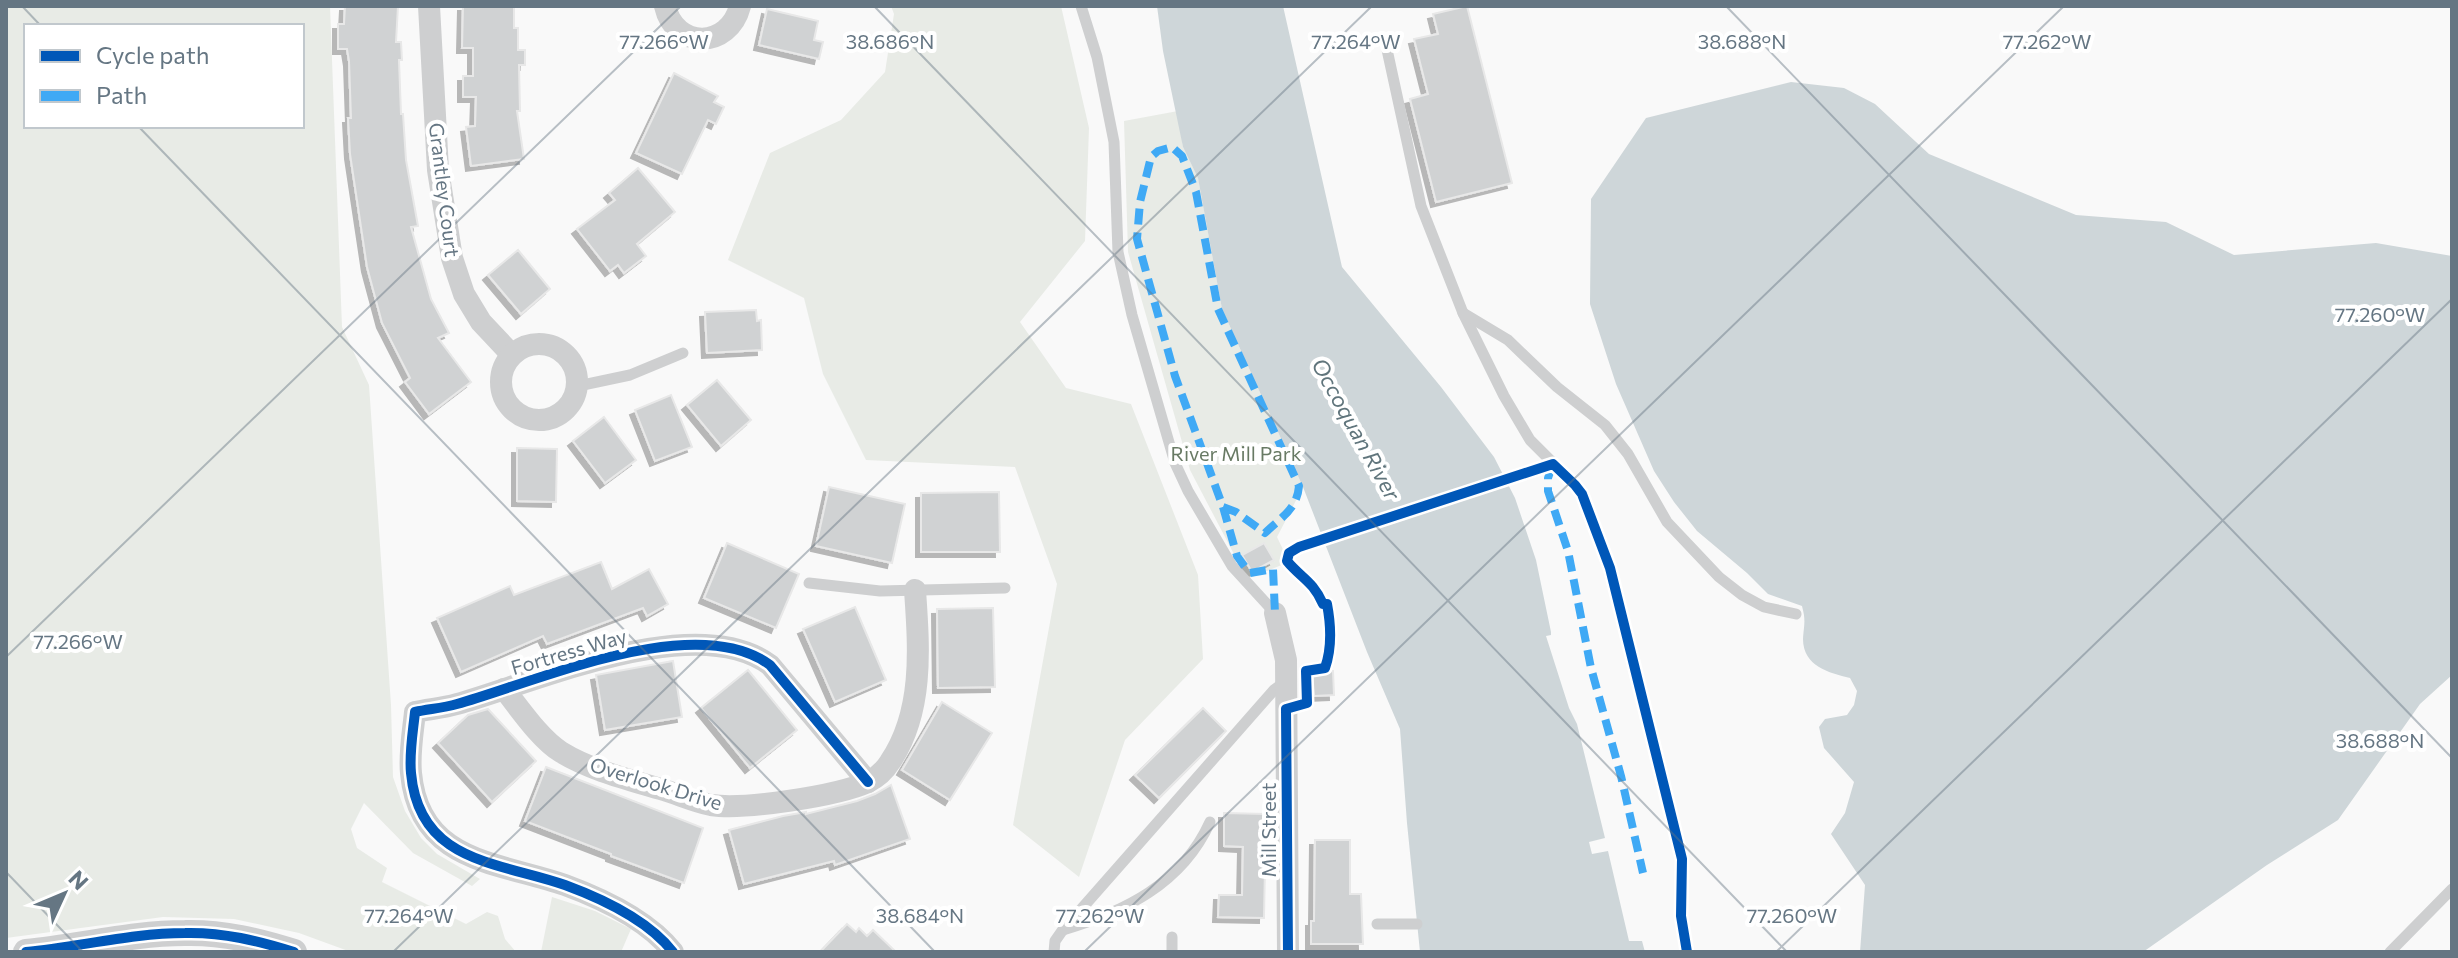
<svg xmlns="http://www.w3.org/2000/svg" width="2458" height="958" font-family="Commissioner,sans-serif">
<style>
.green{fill:#e8ebe6;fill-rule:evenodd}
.water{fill:#ced6d9}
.building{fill:#d0d2d3;stroke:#e8e8e8;stroke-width:2;filter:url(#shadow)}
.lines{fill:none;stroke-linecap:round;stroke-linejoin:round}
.service{stroke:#cecfd0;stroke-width:11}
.minor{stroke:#cecfd0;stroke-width:22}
.tertiary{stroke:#cecfd0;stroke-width:26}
.quiet{stroke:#3fa9f5;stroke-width:8;stroke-dasharray:16 8;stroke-linecap:butt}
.cycleway-casing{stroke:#fff;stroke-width:15}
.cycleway{stroke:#0057b8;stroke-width:10}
.ticks{fill:none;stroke:#657683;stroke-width:2;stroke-opacity:0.45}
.labels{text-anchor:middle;stroke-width:8;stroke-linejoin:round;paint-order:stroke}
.street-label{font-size:20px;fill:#657683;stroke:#fff}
.park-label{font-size:20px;fill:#687a64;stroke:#fff}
.water-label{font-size:22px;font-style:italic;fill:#60757c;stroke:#fff}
.ticks-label{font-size:20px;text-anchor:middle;fill:#657683;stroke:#fff;stroke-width:8;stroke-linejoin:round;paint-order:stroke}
</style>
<defs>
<filter id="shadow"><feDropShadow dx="-5" dy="5" stdDeviation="0" flood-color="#0004"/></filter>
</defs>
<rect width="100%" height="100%" fill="#f9f9f9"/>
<g class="green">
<path d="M6 6H330L342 327 369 385 391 705 393 777 405 811 421 838 437 854 480 879 472 886 413 853 364 803 351 829 357 848 387 868 382 882 466 924 487 912 498 916 505 939 516 952H351L299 933 234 919 163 917 6 938ZM302 26V126H26V26Z"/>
<path d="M891 6H1061L1089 128 1085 241 1020 322 1066 388 1131 404 1198 575 1203 659 1125 740 1079 877 1013 825 1057 584 1015 467 866 460 823 374 804 298 728 260 770 153 841 120 885 72 894 14Z"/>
<path d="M1178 111 1183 147 1198 177 1222 309 1303 487 1277 537 1289 562 1247 579 1190 470 1128 252 1124 121Z"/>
<path d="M552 897 595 911 631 929 621 952H541Z"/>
</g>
<g class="water">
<path d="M1157 6H1283L1342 267 1441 387 1494 457 1515 498 1536 560 1551 632V635L1546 636 1569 708 1577 724 1605 838 1589 842 1592 854 1608 851 1629 941H1642L1645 952H1420L1407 823 1400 729 1367 652 1303 487 1222 309 1198 178 1183 147 1163 51Z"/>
<path d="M1791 82 1844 88 1875 104 1929 154 2076 215 2166 222 2234 255 2376 243 2452 256V675L2420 704 2338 820 2267 865 2143 952H1860L1865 885 1831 834 1845 813 1854 782 1824 748 1819 727 1825 719 1847 715 1854 705 1857 691 1850 678C1829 673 1803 666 1803 639 1804 624 1806 621 1802 606L1768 594 1747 573 1697 531 1674 502 1654 471 1616 384 1590 304 1591 199 1646 118Z"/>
</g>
<g class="building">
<path d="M345 6H398L396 42H401L402 60H399L401 114H403L406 160 418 226 411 227 431 299 449 333 438 338 471 382 429 414 405 382 410 378 382 323 367 267 350 154 348 118H351L349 61 347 49H338V24H344Z"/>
<path d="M463 6H514V28H518V50H525V65H519L520 111H517L524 159 471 166 466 127 475 126 476 97H463V76H473V48H462Z"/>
<path d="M1467 6 1512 183 1436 202 1410 99 1428 94 1414 39 1438 34 1433 14Z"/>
<path d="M767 9 818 21 814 40 823 42 819 59 759 45Z"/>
<path d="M674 73 718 96 714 102 724 107 716 124 708 120 682 174 636 153Z"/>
<path d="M638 168 675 212 637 244 646 256 624 273 618 265 610 271 577 229 615 200 609 193Z"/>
<path d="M518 250 550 289 521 314 488 275Z"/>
<path d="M756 310 757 321 761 320 762 350 707 353 705 312Z"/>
<path d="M717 380 751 420 721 446 687 405Z"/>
<path d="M671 395 692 447 655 461 635 410Z"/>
<path d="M604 417 636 460 605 483 573 441Z"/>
<path d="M517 448 557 449 556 502 517 501Z"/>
<path d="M829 487 905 504 892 563 816 546Z"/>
<path d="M999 492 1000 552H921V493Z"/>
<path d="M727 543 799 574 776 628 704 598Z"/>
<path d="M1264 543 1274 560 1252 572 1242 555Z"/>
<path d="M601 562 612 589 649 569 668 604 647 616 643 608 547 644 543 636 461 672 437 618 510 586 514 595Z"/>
<path d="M855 607 886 680 835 702 803 629Z"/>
<path d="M993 608 995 687 938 688 937 609Z"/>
<path d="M673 661 682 717 605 730 596 675Z"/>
<path d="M748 670 797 730 750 768 701 708Z"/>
<path d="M1333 671 1334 695 1314 696 1312 672Z"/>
<path d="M942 702 992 733 950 800 902 770Z"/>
<path d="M1203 708 1226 731 1159 798 1135 775Z"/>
<path d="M488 709 536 761 492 802 438 743 468 715Z"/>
<path d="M546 767 703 828 684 883 611 856V854L525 821Z"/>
<path d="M891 785 910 839 835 865 834 861 744 884 729 830 783 816 806 812V814L857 801 875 794Z"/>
<path d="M1224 813 1266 814 1264 918 1218 917 1219 895H1242L1243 847 1224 846Z"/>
<path d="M1315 840H1350V894H1361L1363 944H1311V921H1314Z"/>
<path d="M847 924 856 932 859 928 867 936 873 930 896 952H820Z"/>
</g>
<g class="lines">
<g class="service">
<path d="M1081 6 1097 57 1114 142 1118 252 1132 315 1175 463 1188 491 1232 566 1275 613"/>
<path d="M1386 45 1421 206 1463 313 1504 396 1530 440 1575 485 1582 494 1610 568 1682 859 1681 916 1687 952"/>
<path d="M1463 313 1508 340 1557 387 1605 425 1628 454 1667 522 1719 577 1742 595 1764 607 1796 614"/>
<path d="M578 386 630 375 683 353"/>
<path d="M809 583 880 591 1005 588"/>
<path d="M1377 924H1417"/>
<path d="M1063 930C1124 912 1182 884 1210 822"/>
<path d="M1172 937V952"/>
<path d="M1054 952 1055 941 1062 931 1274 690 1286 681"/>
<path d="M2390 952 2452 889"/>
</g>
<g class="minor">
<path d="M429 6 438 170 452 258 464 294 481 322 512 355"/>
<path d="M665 6C675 50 729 49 740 6"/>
<circle cx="539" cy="382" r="38"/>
<path d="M1275 613 1286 660 1288 952"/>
<path d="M504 689C520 709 540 739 561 752 592 771 631 780 664 790 680 795 696 802 711 805 744 810 837 796 868 782 876 778 885 770 890 762 924 712 919 648 915 590"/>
<path d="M673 952C648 920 603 899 565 885 499 862 419 863 411 773 409 753 413 732 415 712 429 709 443 708 457 704 536 682 696 610 770 665L868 782"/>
</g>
<path class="tertiary" d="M26 952C79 947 132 933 185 933 223 932 259 941 294 952"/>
<g class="quiet">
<path d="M1553 464 1548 478V491L1568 551 1591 668 1621 776 1643 873"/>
<path d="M1223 507 1236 512 1265 533C1280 518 1297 510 1299 486L1218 309 1196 192 1182 156 1172 147 1158 151 1151 157 1140 202 1137 239 1175 376 1223 507 1237 556 1245 567"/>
<path d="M1250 573 1273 569 1275 613"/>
</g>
<g class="cycleway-casing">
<g id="cycleway">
<path d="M26 952C79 947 132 933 185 933 223 932 259 941 294 952"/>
<path d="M673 952C648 920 603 899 565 885 499 862 419 863 411 773 409 753 413 732 415 712 429 709 443 708 457 704 536 682 696 610 770 665L868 782"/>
<path d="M1288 952 1286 709 1307 703 1306 671 1325 668C1332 648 1331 625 1327 604H1323C1313 581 1301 578 1287 561L1289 553 1299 547 1553 464 1575 485 1582 494 1610 568 1682 859 1681 916 1687 952"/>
</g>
</g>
<use href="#cycleway" class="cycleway"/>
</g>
<path class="ticks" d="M22 6 41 26M874 6 1787 952M1726 6 2452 758M138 126 935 952M6 657 681 6M6 872 83 952M393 952 1372 6M1084 952 2064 6M1776 952 2452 299"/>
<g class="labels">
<g class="street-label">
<text transform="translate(444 190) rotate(83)" y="7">Grantley Court</text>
<text transform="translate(569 652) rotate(-16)" y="7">Fortress Way</text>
<text transform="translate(656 784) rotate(17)" y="7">Overlook Drive</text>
<text transform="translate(1269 830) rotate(-90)" y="7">Mill Street</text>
</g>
<g class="park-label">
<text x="1236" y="461">River Mill Park</text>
</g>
<g class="water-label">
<text transform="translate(1356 429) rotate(61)" y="8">Occoquan River</text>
</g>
</g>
<g class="ticks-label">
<text x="664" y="49">77.266°W</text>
<text x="1356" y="49">77.264°W</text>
<text x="2047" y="49">77.262°W</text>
<text x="890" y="49">38.686°N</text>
<text x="1742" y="49">38.688°N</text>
<text x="2380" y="322">77.260°W</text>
<text x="78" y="649">77.266°W</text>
<text x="2380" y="748">38.688°N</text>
<text x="920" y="923">38.684°N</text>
<text x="409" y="923">77.264°W</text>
<text x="1100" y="923">77.262°W</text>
<text x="1792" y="923">77.260°W</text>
</g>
<rect width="2458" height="958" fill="none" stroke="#657683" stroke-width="16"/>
<rect x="24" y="24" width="280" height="104" fill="#ffffff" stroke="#c1c8cd" stroke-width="2"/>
<rect x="40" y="50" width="40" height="12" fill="#0057b8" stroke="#c1c8cd" stroke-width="2"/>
<text x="96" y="64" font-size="24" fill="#657683">Cycle path</text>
<rect x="40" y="90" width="40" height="12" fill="#3fa9f5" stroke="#c1c8cd" stroke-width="2"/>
<text x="96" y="104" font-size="24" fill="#657683">Path</text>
<g transform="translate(64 894) rotate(46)" stroke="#ffffff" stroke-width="6" paint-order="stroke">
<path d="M0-6L14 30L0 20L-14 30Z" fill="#657683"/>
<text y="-12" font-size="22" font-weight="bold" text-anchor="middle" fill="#657683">N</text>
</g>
</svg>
